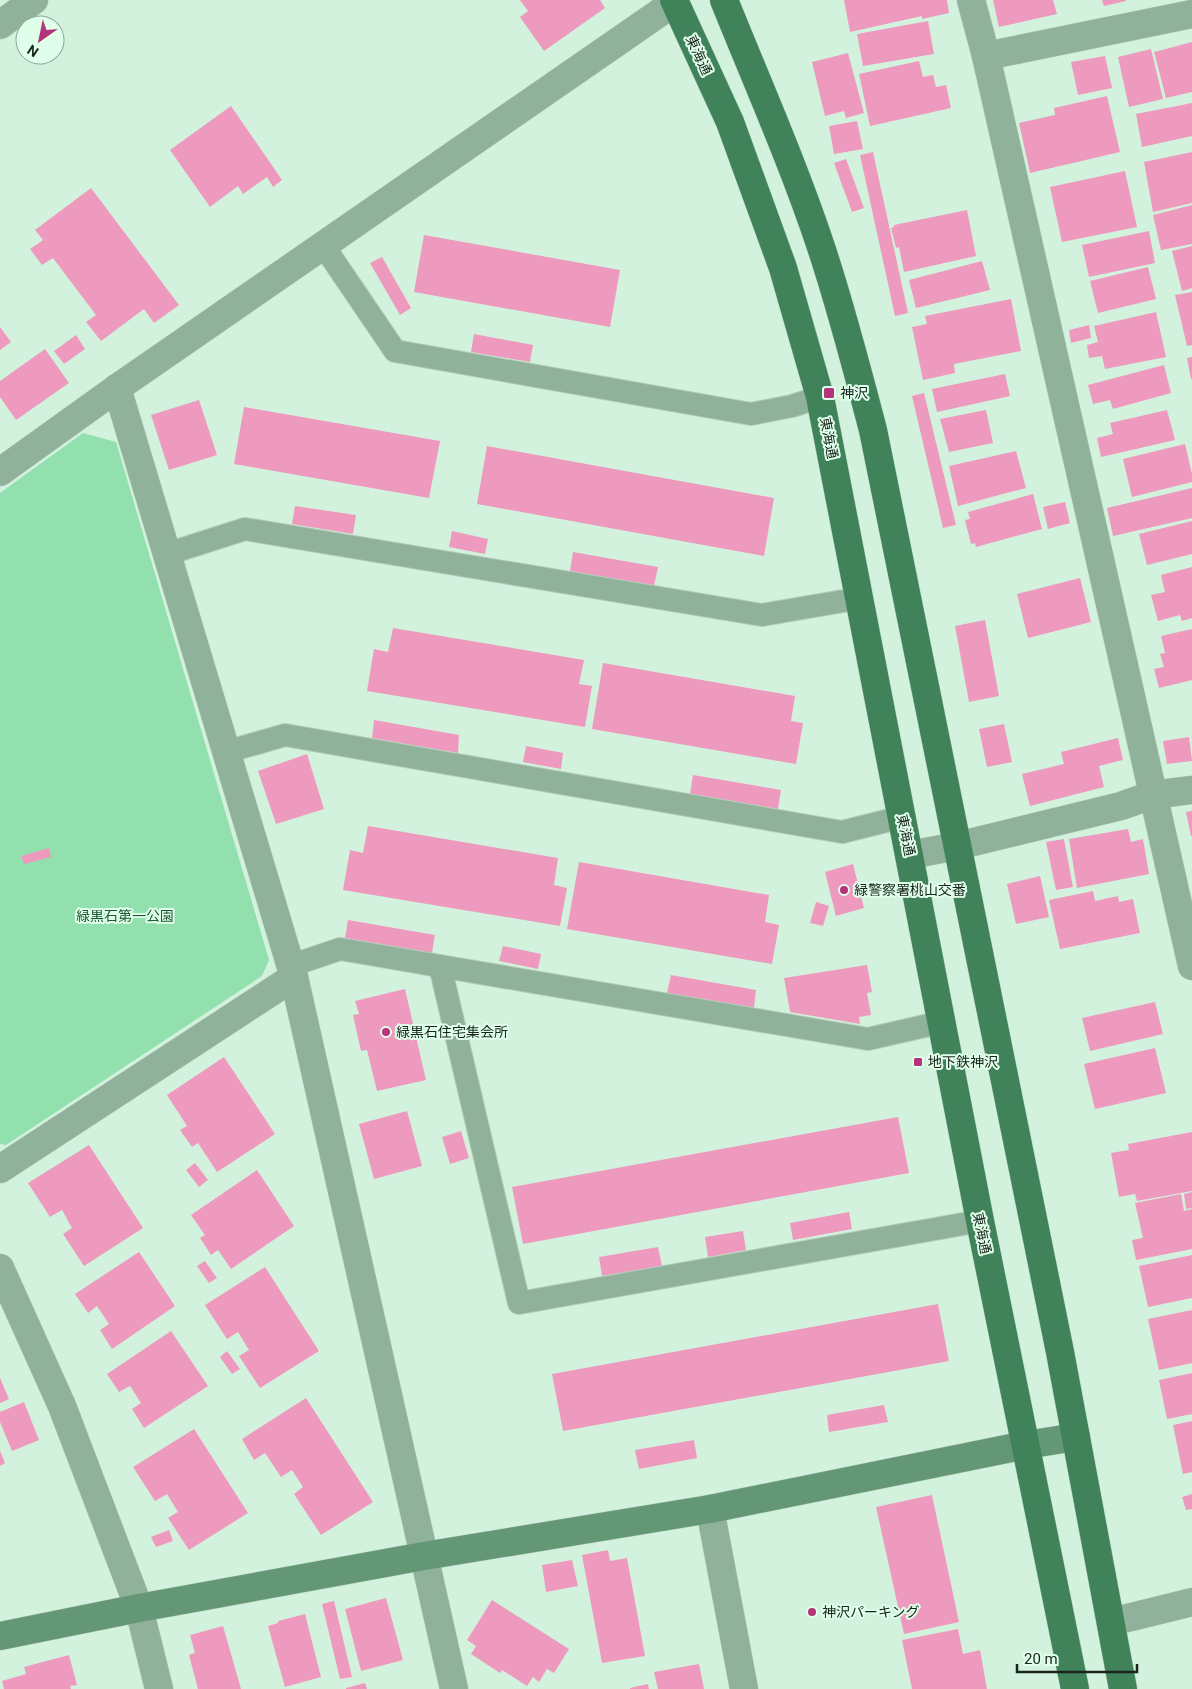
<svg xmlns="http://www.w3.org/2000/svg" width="1192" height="1689" font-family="Roboto,'Noto Sans JP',sans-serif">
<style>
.green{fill:#91e0ae}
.building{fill:#ee9abf}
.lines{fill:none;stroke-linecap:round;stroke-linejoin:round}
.lane-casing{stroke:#b2cdba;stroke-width:24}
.street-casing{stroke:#b2cdba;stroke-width:29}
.secondary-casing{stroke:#b2cdba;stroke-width:29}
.primary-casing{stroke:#b2cdba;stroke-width:29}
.lane{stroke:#90b29b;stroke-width:22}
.street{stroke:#90b29b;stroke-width:28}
.secondary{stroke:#639775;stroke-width:28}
.primary{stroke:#40835a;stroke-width:28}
.poi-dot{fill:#b63279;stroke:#e0ffea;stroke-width:2}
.labels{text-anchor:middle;stroke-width:4;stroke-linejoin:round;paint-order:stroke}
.street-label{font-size:14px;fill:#19241d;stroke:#e0ffea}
.poi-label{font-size:14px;fill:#19241d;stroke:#e0ffea;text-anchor:start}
.park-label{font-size:14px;fill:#1c5837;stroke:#e0ffea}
</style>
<rect width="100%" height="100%" fill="#d3f2dd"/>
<path class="green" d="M83 433 116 442 269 960 262 976 6 1145 0 1144V493Z"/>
<g class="building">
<path d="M520 0H600L605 8 544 51 520 17 528 11Z"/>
<path d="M844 0H947L949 13 922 19V16L850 32Z"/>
<path d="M993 0H1053L1057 14 999 27Z"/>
<path d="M1102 0H1126V1L1104 6Z"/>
<path d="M928 21 934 54 863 66 857 34Z"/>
<path d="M1192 42V92L1166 98 1154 52Z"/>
<path d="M1151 49 1163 99 1129 107 1118 57Z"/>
<path d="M848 53 864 113 846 118 844 111 825 116 812 62Z"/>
<path d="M1105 56 1112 88 1078 95 1071 62Z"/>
<path d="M919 61 923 77 933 75 936 87 946 85 951 108 870 126 859 74Z"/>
<path d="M1107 96 1120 152 1030 173 1019 123 1055 115 1054 108Z"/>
<path d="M1192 103V136L1142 147 1136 114Z"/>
<path d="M231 106 282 180 273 187 267 177 243 194 238 186 210 207 170 150Z"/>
<path d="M857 121 863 149 834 154 829 126Z"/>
<path d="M873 152 908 313 895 316 860 155Z"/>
<path d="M1192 152V203L1153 212 1144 162Z"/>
<path d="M846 159 864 208 852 212 834 163Z"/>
<path d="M1125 171 1137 227 1062 242 1050 187Z"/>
<path d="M91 188 179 305 154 323 144 309 101 341 86 322 96 315 53 258 42 265 30 249 43 240 35 230Z"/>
<path d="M1192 205V244L1161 250 1153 215Z"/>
<path d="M967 210 976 256 904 272 899 247 896 248 891 228 894 227V225Z"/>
<path d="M1149 231 1155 263 1089 277 1082 245Z"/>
<path d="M424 235 620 270 610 327 414 292Z"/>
<path d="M1192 246V288L1182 291 1172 251Z"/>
<path d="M382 257 411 308 400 315 370 263Z"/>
<path d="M982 261 990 290 916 308 909 280Z"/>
<path d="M1148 267 1156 299 1098 313 1090 281Z"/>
<path d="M1192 292V345L1187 346 1175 295Z"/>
<path d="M1011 299 1021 351 954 364 955 373 923 380 912 327 927 324 925 316Z"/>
<path d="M1156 312 1166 357 1105 369 1102 356 1089 358 1087 345 1098 342 1094 326Z"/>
<path d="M1089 325 1091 338 1071 343 1069 330Z"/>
<path d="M0 327 11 342 0 350Z"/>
<path d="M474 334 533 345 530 362 471 352Z"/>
<path d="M76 335 85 349 64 364 54 351Z"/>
<path d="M45 349 69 383 16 420 0 397V381Z"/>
<path d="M1192 357V379H1191L1187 358Z"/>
<path d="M1164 365 1171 393 1113 409 1110 400 1093 404 1088 385Z"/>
<path d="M1005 374 1010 396 937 412 932 389Z"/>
<path d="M924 393 956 525 943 528 912 396Z"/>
<path d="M199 400 217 455 169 470 151 415Z"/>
<path d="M244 407 440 441 429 498 234 464Z"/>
<path d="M986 410 993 443 949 452 940 419Z"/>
<path d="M1167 410 1175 440 1101 457 1097 438 1113 434 1110 423Z"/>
<path d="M1185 444 1192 474V482L1132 497 1123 459Z"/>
<path d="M487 446 774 498 764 556 477 504Z"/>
<path d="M1016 451 1026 488 958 506 949 466Z"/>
<path d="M1192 488V518L1113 536 1107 508Z"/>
<path d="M1033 494 1042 529 976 547 975 543 971 544 965 520 970 519 968 512Z"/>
<path d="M1065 502 1070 523 1048 529 1043 507Z"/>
<path d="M295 506 356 515 353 534 292 524Z"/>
<path d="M1192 521V554L1147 565 1139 534Z"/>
<path d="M452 531 488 539 485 554 449 547Z"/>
<path d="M573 552 658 567 654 586 570 571Z"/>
<path d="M1192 567V618L1182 621 1180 615 1158 621 1151 595 1165 592 1161 575Z"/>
<path d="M1080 578 1091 622 1028 638 1017 594Z"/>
<path d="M985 620 999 696 969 702 955 626Z"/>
<path d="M393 628 584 660 579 684 592 686 585 727 367 691 374 649 388 652Z"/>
<path d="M1192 629V680L1159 688 1154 669 1164 667 1160 654 1165 653 1161 636Z"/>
<path d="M603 663 795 696 791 721 803 723 796 764 592 729Z"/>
<path d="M374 720 459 735 458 753 372 738Z"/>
<path d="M1004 724 1012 762 987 767 979 729Z"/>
<path d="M1189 737 1192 761 1167 764 1163 741Z"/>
<path d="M1118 738 1123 760 1099 766 1104 787 1030 806 1022 774 1064 764 1061 752Z"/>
<path d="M526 746 563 753 561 769 523 762Z"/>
<path d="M307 754 324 809 276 824 258 771Z"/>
<path d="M693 775 781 790 778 809 690 794Z"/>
<path d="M1192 811V836H1191L1186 812Z"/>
<path d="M368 826 558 858 554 885 567 888 560 926 343 890 350 850 363 853Z"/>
<path d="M1128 829 1131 842 1143 839 1149 874 1077 888 1069 839Z"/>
<path d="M1064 839 1073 887 1056 890 1046 842Z"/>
<path d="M49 848 51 857 24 864 21 856Z"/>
<path d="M579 862 769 895 765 922 779 925 772 964 567 929Z"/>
<path d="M853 864 864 908 836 916 825 872Z"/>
<path d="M1040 876 1049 917 1016 924 1007 884Z"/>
<path d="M1093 891 1095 901 1118 896 1119 902 1133 899 1140 933 1060 949 1049 900Z"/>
<path d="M816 902 829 906 823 926 810 923Z"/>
<path d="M348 920 435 935 432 953 345 938Z"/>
<path d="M503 946 541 954 538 969 499 961Z"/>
<path d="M867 965 872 992 867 993 871 1015 859 1017 860 1024 790 1012 784 978Z"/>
<path d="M671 975 756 990 754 1008 667 993Z"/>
<path d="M405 989 426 1080 377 1091 367 1050 361 1051 353 1015 359 1014 355 1001Z"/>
<path d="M1155 1002 1163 1034 1090 1051 1082 1018Z"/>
<path d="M1155 1048 1166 1093 1095 1109 1084 1064Z"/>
<path d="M224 1057 275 1134 217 1172 198 1143 192 1147 180 1130 187 1126 167 1095Z"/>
<path d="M407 1111 422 1166 374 1179 359 1124Z"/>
<path d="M898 1117 909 1173 523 1244 512 1187Z"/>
<path d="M461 1131 469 1158 450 1164 442 1137Z"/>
<path d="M1192 1132V1191L1137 1201 1135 1194 1119 1197 1111 1153 1129 1150 1128 1144Z"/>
<path d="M89 1145 143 1228 84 1266 63 1234 72 1228 62 1210 50 1217 28 1183Z"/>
<path d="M195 1163 208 1180 199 1187 186 1170Z"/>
<path d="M257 1170 294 1226 231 1269 218 1250 211 1255 200 1238 205 1235 191 1215Z"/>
<path d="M1192 1192V1208L1186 1209 1184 1194Z"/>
<path d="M1181 1194 1184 1211 1192 1209V1249L1136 1260 1132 1240 1143 1238 1135 1203Z"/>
<path d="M849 1212 852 1229 793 1240 790 1223Z"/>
<path d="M743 1231 746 1250 708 1257 705 1237Z"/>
<path d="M658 1247 662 1266 602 1276 599 1257Z"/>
<path d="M139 1252 175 1306 112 1349 100 1330 109 1324 97 1306 88 1313 75 1294Z"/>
<path d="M1192 1255V1298L1148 1307 1139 1266Z"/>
<path d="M205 1261 217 1278 209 1283 197 1266Z"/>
<path d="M265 1267 319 1351 260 1388 239 1356 249 1350 238 1332 227 1339 205 1305Z"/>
<path d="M938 1304 949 1361 563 1431 552 1374Z"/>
<path d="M1192 1310V1363L1159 1370 1148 1319Z"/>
<path d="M171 1331 208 1386 144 1428 132 1409 141 1403 130 1386 119 1392 107 1374Z"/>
<path d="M227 1351 240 1369 232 1374 220 1357Z"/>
<path d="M1192 1373V1414L1167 1419 1159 1380Z"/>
<path d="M0 1378 9 1399 0 1403Z"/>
<path d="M306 1398 373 1502 321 1535 294 1494 303 1487 292 1470 281 1477 265 1453 254 1460 242 1439Z"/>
<path d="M24 1402 39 1440 12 1451 0 1422V1412Z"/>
<path d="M884 1405 888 1422 829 1432 827 1415Z"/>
<path d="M1192 1421V1472L1183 1474 1173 1425Z"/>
<path d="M194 1429 248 1513 189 1550 168 1518 178 1512 167 1494 155 1501 133 1467Z"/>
<path d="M694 1440 697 1458 639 1469 635 1450Z"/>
<path d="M0 1451 5 1463 0 1466Z"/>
<path d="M1192 1494V1509L1186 1510 1182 1497Z"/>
<path d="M932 1495 959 1622 904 1634 876 1507Z"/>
<path d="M169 1530 173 1541 156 1547 151 1537Z"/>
<path d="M608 1550 610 1561 627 1558 645 1656 602 1663 582 1555Z"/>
<path d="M572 1560 578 1586 546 1592 542 1565Z"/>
<path d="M386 1598 403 1660 361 1671 345 1609Z"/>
<path d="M492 1600 569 1649 554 1673 547 1669 539 1682 533 1677 527 1686 502 1670 500 1673 471 1654 476 1646 467 1640Z"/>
<path d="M334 1601 352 1677 340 1679 322 1604Z"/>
<path d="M305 1614 321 1677 285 1687 268 1626 278 1623V1621Z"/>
<path d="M223 1626 241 1689H198L189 1655 195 1653 190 1635Z"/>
<path d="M958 1629 963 1654 980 1650 987 1689H912L902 1640Z"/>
<path d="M69 1655 77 1685 70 1686 71 1689H4L2 1681 26 1674 24 1667Z"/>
<path d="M699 1664 704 1689H658L654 1672Z"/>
<path d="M365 1683 367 1689H346V1688Z"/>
<path d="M648 1684 649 1689H630V1688Z"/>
</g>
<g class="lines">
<g class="lane-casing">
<g id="lane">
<path d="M323 245 395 351 751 414 792 406 820 397"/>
<path d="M167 554 245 529 762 615 861 598"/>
<path d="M226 752 285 735 842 832 902 817"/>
<path d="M290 966 340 949 868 1039 942 1022"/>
<path d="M440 966 519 1303 980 1221"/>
</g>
</g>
<g class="street-casing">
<g id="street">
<path d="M971 0 986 56 1192 966"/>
<path d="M0 25 34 0"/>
<path d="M986 56 1192 14"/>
<path d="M117 388 294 977 454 1689"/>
<path d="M0 472 117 388 675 2"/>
<path d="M910 855 957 846 1121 806 1152 795 1192 790"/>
<path d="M0 1169 294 977"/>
<path d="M0 1268 62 1406 139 1608 159 1689"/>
<path d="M710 1509 744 1689"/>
<path d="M1111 1622 1192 1602"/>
</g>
</g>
<g class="secondary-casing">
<path id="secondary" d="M0 1636 139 1608 424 1556 710 1509 1026 1445 1076 1437"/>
</g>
<g class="primary-casing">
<g id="primary">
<path d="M674 0 730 122 783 268 820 397 980 1221 1075 1689"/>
<path d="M724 0C757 82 793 163 821 247 841 307 857 369 873 430L1060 1352 1123 1689"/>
</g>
</g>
<use href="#lane" class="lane"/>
<use href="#street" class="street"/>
<use href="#secondary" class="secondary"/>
<use href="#primary" class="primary"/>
</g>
<g class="poi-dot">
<rect x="823" y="387" width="12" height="12" rx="2.5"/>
<circle cx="844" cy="890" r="5"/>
<circle cx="386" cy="1032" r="5"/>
<rect x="913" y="1057" width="10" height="10" rx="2.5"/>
<circle cx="812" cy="1612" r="5"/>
</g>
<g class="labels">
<g class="street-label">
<text transform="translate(699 55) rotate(65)" y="5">東海通</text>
<text transform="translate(829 438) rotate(79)" y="5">東海通</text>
<text transform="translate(906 835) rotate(78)" y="5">東海通</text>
<text transform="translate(982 1233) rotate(78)" y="5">東海通</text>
</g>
<g class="poi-label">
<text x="840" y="398">神沢</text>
<text x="854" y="895">緑警察署桃山交番</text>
<text x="396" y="1037">緑黒石住宅集会所</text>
<text x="928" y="1067">地下鉄神沢</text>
<text x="822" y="1617">神沢パーキング</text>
</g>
<g class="park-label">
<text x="125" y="921">緑黒石第一公園</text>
</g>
</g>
<g transform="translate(40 40) rotate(213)"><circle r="24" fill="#e0ffea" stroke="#90a798"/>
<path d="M0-4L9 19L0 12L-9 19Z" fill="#b63279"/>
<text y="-8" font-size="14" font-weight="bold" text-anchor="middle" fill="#19241d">N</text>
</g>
<path d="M1017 1664v8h120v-8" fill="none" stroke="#19241d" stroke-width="2.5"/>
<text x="1024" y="1664" font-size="15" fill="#19241d" stroke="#e0ffea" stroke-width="4" paint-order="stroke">20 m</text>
</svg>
